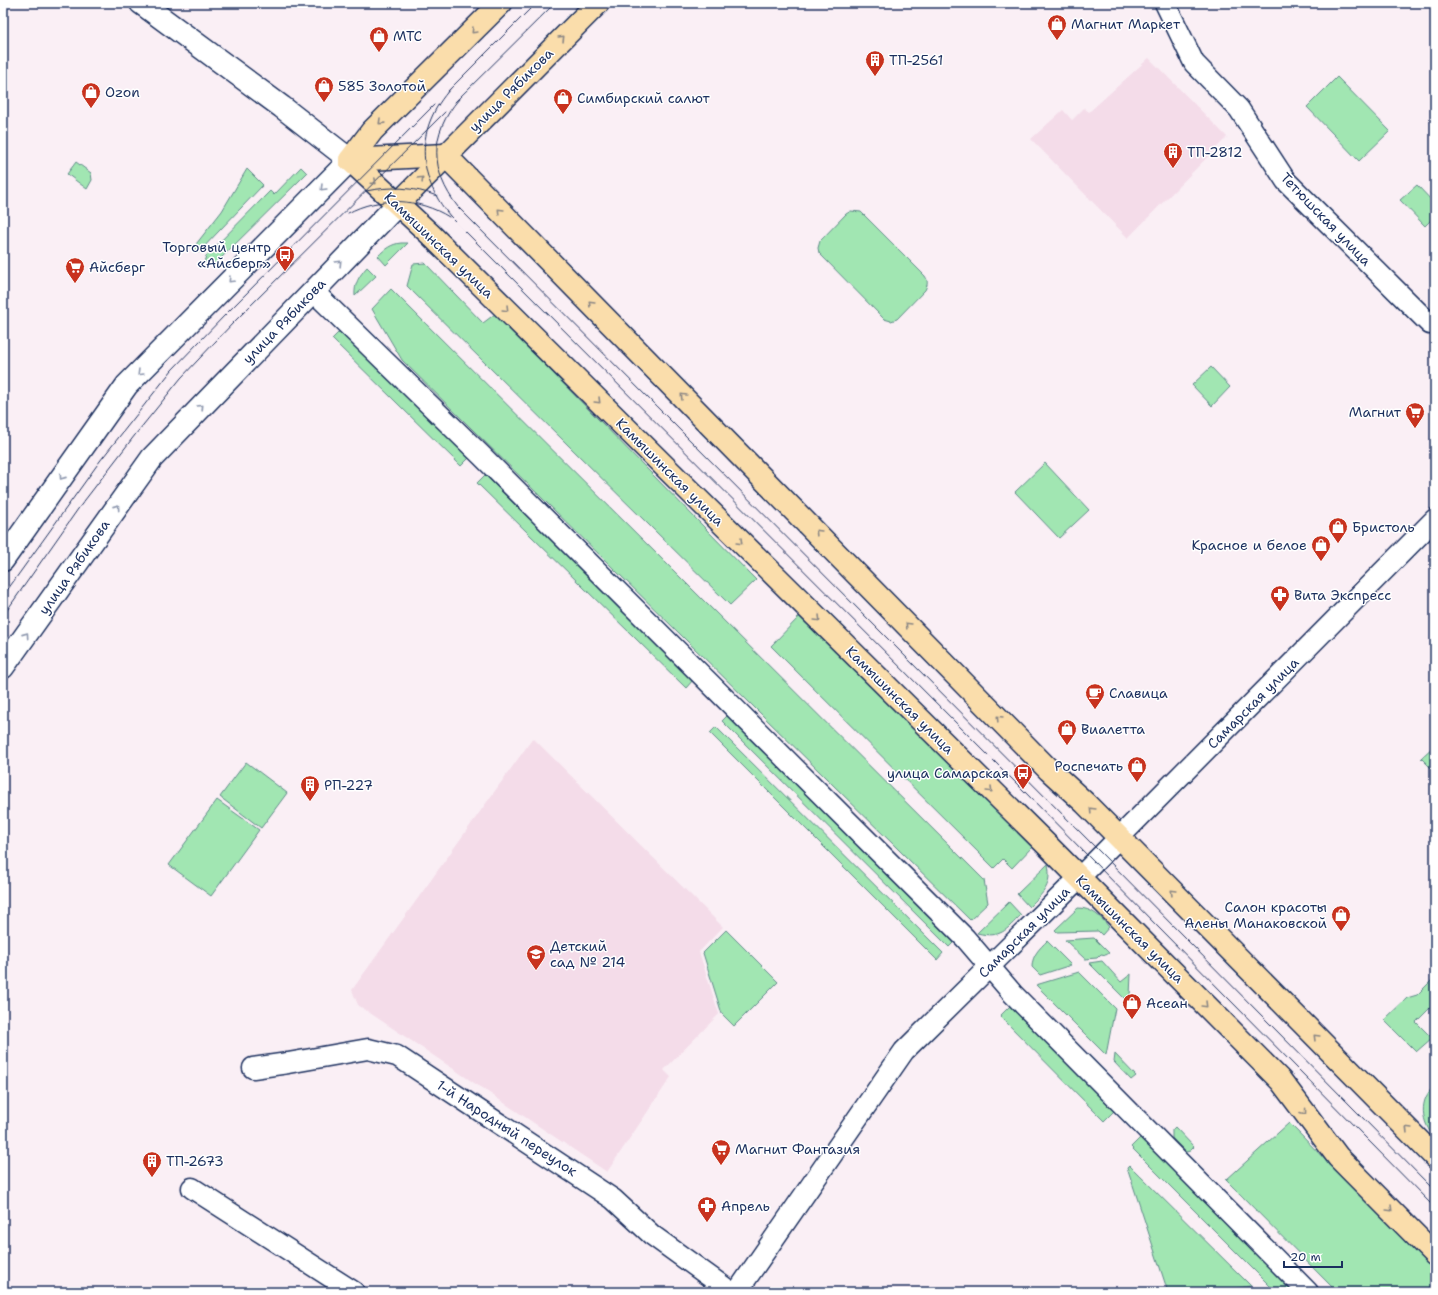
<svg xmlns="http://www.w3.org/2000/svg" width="1438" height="1295" font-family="'Shantell Sans',sans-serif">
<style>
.built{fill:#f4dce9}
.green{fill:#a1e6b2;stroke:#5e8a88}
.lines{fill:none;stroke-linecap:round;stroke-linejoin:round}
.minor-casing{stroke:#1b2f5e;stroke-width:23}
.tertiary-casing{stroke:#1b2f5e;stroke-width:25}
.secondary-casing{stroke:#1b2f5e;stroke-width:25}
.primary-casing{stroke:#1b2f5e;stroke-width:25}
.minor{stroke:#fff;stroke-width:20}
.tertiary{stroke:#fff;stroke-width:22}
.secondary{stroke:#fff;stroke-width:22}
.primary{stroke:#faddab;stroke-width:22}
.tram{stroke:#1b2f5e;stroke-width:1}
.oneway{stroke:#8a8684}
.oneway2{stroke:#8d97ae}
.labels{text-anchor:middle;stroke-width:3;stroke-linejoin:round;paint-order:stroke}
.poi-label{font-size:14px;fill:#1b2f5e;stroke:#fff;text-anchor:start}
.street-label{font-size:14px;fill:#1b2f5e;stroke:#fff}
</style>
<rect width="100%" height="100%" fill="#faeff5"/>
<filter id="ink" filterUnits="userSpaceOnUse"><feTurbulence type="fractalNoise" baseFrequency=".025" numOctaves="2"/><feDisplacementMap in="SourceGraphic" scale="8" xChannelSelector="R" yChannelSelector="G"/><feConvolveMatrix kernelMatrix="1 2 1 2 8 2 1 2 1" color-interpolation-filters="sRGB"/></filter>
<g filter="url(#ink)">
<g class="built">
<path d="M1149 58 1227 137 1128 238 1031 139 1063 110 1072 120 1084 108 1089 112Z"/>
<path d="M533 738 723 927 699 952 719 1014 664 1070 671 1077 607 1172 358 1005 352 990Z"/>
</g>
<g class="green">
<path d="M1337 77 1390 131 1359 161 1307 107Z"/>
<path d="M76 162 91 173 92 180 87 189 67 174Z"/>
<path d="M301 167 307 173 215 264 209 265 204 262 206 256 270 191 274 195Z"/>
<path d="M247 169 263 185 198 253 193 248 222 211Z"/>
<path d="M1417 185 1435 204V216L1425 226 1400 200Z"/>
<path d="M851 211 861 212 925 276C928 281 928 284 925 290L897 319 891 321 884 319 819 253 818 248 820 241 846 214Z"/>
<path d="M401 243H408L386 265 378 256C385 249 391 244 401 243Z"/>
<path d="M425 263 483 323 495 314 756 580 730 605 407 286 413 264Z"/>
<path d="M367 267 376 276 355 296C354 284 359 276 367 267Z"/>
<path d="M391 289 984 880 988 903 970 920 402 360 372 309Z"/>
<path d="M340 331 469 458 461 466 332 339Z"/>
<path d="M1211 367 1230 387 1212 406 1192 385Z"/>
<path d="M1045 463 1089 510 1059 538 1015 492Z"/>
<path d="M485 475 693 680 686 688 477 483Z"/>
<path d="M801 615 1034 845 1012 868 1003 859 994 868 771 646Z"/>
<path d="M728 715 955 941 949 947 722 721Z"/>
<path d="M716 727 943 953 937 960 710 733Z"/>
<path d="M1435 745V772L1421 758Z"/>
<path d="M246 762 287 793 261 828 220 797Z"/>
<path d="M217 800 259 830 211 896 169 865Z"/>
<path d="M1048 864C1052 886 1044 892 1029 907L1017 894Z"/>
<path d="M1009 902 1021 915C1006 930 1001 939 977 933Z"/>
<path d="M1078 908C1092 908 1101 917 1109 927L1102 935 1098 931 1057 932 1055 930Z"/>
<path d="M726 930 778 982 734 1026 722 1014 703 953Z"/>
<path d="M1094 938 1109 953 1106 955 1101 954 1097 958 1085 959 1065 940Z"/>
<path d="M1047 941 1071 965 1040 975 1032 967C1032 955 1040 948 1047 941Z"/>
<path d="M1102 961 1121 982 1131 974 1130 996 1126 1000 1089 963Z"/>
<path d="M1079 972 1115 1008 1106 1055 1036 985Z"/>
<path d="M1435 977V1003L1416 1022 1432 1038 1416 1052 1384 1020 1407 998 1417 995Z"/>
<path d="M1011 1005 1115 1110 1104 1121 1000 1016Z"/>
<path d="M1115 1054 1136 1076 1131 1080 1114 1062Z"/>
<path d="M1435 1086V1138C1421 1123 1418 1099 1435 1086Z"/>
<path d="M1289 1123 1435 1271V1292H1337L1226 1180Z"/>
<path d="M1175 1127 1194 1147 1190 1151 1186 1152 1172 1138V1130Z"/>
<path d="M1141 1137 1295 1292H1276L1131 1147Z"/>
<path d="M1129 1165 1251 1286 1215 1292H1168L1127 1167Z"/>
</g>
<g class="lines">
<g class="minor-casing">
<g id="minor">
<path d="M1165 3 1194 63 1239 109 1286 181 1430 324H1435"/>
<path d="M313 291 482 456 965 938 1013 994 1308 1292"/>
<path d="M253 1068 288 1063 368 1049 397 1056 613 1199 652 1235 731 1292"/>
<path d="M192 1188 354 1292"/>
<path d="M737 1292 904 1051 1079 878 1435 519"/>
</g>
</g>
<g class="tertiary-casing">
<path id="tertiary" d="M141 3 282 107 350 160"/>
</g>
<g class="secondary-casing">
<g id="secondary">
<path d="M3 560 127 385 350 160"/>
<path d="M3 667 152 458 398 204"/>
</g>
</g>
<g class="primary-casing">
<g id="primary">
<path d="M350 160 430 234 1049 847 1281 1081 1338 1157 1435 1255"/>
<path d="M350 160 445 155 1049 770 1085 803 1435 1157"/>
<path d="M350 160 372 131 501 3"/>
<path d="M398 204 598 3"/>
</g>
</g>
<use href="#minor" class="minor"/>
<use href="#tertiary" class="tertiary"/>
<use href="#secondary" class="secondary"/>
<use href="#primary" class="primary"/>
<g class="tram">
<path d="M451 88C415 128 416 175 450 216L1023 790 1435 1208"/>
<path d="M447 92 536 3"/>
<path d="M459 99C429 134 430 171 458 207L1102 854 1435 1191"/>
<path d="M455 102 555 3"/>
<path d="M366 191C390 186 414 187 437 196"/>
<path d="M348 213C379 196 419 198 449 217"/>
<path d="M3 596 100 461 172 370 225 315 434 105"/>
<path d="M3 616 78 509 135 435 181 378 233 323 445 112"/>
</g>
</g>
<defs><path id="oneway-chevron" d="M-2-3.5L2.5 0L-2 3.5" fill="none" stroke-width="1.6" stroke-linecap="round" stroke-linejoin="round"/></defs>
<g class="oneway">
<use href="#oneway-chevron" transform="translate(474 31) rotate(135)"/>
<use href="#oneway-chevron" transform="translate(562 38) rotate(-45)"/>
<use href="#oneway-chevron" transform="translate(381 122) rotate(136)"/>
<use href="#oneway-chevron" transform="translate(421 179) rotate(-46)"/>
<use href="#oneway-chevron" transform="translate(374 182) rotate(42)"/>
<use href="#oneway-chevron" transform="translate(500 211) rotate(-135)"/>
<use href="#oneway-chevron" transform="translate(591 303) rotate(-135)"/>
<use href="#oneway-chevron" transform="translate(506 309) rotate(45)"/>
<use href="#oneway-chevron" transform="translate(683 396) rotate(-135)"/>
<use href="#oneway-chevron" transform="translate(598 401) rotate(45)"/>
<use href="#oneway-chevron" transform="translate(818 532) rotate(-134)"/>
<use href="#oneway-chevron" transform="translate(740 542) rotate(45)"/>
<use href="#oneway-chevron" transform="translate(818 619) rotate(45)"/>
<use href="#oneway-chevron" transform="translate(908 625) rotate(-134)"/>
<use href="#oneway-chevron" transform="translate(999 718) rotate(-134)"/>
<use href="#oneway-chevron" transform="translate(990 790) rotate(45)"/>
<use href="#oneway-chevron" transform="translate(1092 810) rotate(-134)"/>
<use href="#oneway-chevron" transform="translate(1173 892) rotate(-135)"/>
<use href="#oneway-chevron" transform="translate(1205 1005) rotate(45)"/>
<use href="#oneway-chevron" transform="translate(1316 1037) rotate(-135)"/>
<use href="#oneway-chevron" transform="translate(1304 1112) rotate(53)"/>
<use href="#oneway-chevron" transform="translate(1408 1129) rotate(-135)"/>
<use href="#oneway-chevron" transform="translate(1390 1209) rotate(45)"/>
</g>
<g class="oneway2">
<use href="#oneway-chevron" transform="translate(323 188) rotate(135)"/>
<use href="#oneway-chevron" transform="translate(339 263) rotate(-46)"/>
<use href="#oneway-chevron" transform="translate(231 280) rotate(135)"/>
<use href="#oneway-chevron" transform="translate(140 373) rotate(135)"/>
<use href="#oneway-chevron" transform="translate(201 407) rotate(-46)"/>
<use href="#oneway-chevron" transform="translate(62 477) rotate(125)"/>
<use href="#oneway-chevron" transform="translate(117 507) rotate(-55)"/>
<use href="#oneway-chevron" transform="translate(26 635) rotate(-55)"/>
</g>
</g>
<defs>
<g id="shop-pin" transform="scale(1)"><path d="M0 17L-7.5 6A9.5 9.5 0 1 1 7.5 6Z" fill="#c8321e" stroke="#fff"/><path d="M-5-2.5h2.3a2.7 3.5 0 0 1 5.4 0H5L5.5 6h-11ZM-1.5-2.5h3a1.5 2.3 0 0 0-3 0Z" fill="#fff"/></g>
<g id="building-pin" transform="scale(1)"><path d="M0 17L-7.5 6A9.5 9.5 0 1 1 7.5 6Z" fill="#c8321e" stroke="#fff"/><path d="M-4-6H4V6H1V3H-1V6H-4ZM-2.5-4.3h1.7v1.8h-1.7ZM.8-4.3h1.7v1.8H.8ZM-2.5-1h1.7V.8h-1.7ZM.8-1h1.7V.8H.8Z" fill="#fff"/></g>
<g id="bus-pin" transform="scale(1)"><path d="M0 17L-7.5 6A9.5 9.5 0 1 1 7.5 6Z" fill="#c8321e" stroke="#fff"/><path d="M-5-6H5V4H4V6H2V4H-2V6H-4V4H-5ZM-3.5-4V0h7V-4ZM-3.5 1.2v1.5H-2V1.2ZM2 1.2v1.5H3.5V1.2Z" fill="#fff"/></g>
<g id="supermarket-pin" transform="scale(1)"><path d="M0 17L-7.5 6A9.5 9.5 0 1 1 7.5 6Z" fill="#c8321e" stroke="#fff"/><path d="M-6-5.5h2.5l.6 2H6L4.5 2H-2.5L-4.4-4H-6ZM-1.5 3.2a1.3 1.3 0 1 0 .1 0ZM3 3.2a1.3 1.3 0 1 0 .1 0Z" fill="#fff"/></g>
<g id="pharmacy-pin" transform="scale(1)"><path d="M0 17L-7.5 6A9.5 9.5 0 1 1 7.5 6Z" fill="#c8321e" stroke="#fff"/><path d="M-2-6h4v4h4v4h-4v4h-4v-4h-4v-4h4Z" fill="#fff"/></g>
<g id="cafe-pin" transform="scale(1)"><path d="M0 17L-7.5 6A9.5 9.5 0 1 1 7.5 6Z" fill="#c8321e" stroke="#fff"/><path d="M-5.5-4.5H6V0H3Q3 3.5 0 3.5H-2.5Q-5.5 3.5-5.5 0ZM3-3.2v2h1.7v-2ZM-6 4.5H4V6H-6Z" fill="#fff"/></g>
<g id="school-pin" transform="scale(1)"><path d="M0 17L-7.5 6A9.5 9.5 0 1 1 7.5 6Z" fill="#c8321e" stroke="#fff"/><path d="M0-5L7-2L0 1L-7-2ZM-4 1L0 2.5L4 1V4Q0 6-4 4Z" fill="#fff"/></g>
</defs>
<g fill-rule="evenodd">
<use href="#shop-pin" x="1057" y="24"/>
<use href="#shop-pin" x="379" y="36"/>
<use href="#building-pin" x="875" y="60"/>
<use href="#shop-pin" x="324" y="86"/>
<use href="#shop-pin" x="91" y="92"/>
<use href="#shop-pin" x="563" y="98"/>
<use href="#building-pin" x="1173" y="152"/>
<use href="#bus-pin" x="285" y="255"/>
<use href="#supermarket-pin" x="75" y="267"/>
<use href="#supermarket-pin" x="1415" y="412"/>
<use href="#shop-pin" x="1338" y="527"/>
<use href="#shop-pin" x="1321" y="545"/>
<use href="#pharmacy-pin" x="1280" y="595"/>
<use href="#cafe-pin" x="1095" y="693"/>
<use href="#shop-pin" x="1067" y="729"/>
<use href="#shop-pin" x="1137" y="766"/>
<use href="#bus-pin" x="1023" y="773"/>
<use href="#building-pin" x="310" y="785"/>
<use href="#shop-pin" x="1341" y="915"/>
<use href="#school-pin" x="536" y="954"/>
<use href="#shop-pin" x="1132" y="1003"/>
<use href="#supermarket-pin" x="721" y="1149"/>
<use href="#building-pin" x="152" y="1161"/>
<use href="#pharmacy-pin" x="707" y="1206"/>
</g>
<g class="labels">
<g class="poi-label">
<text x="1071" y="29">Магнит Маркет</text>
<text x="393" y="41">МТС</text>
<text x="889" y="65">ТП-2561</text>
<text x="338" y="91">585 Золотой</text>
<text x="105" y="97">Ozon</text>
<text x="577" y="103">Симбирский салют</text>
<text x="1187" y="157">ТП-2812</text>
<text x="271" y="252" text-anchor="end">Торговый центр<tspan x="271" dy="16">«Айсберг»</tspan></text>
<text x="89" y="272">Айсберг</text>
<text x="1401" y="417" text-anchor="end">Магнит</text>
<text x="1352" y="532">Бристоль</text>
<text x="1307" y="550" text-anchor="end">Красное и белое</text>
<text x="1294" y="600">Вита Экспресс</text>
<text x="1109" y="698">Славица</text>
<text x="1081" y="734">Виалетта</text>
<text x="1123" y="771" text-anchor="end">Роспечать</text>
<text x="1009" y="778" text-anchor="end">улица Самарская</text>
<text x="324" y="790">РП-227</text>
<text x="1327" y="912" text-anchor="end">Салон красоты<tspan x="1327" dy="16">Алены Манаковской</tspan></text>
<text x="550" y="951">Детский<tspan x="550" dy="16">сад № 214</tspan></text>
<text x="1146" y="1008">Асеан</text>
<text x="735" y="1154">Магнит Фантазия</text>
<text x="166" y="1166">ТП-2673</text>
<text x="721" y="1211">Апрель</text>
</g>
<g class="street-label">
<text transform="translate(511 90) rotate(-45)" y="5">улица Рябикова</text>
<text transform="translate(1326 219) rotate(46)" y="5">Тетюшская улица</text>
<text transform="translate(439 245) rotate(44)" y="5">Камышинская улица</text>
<text transform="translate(284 321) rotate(-46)" y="5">улица Рябикова</text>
<text transform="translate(670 472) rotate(45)" y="5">Камышинская улица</text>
<text transform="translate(74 567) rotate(-55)" y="5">улица Рябикова</text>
<text transform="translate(900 700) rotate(45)" y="5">Камышинская улица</text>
<text transform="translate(1253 703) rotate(-45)" y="5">Самарская улица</text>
<text transform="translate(1130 929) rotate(45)" y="5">Камышинская улица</text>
<text transform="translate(1024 932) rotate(-45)" y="5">Самарская улица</text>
<text transform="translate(507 1128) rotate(33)" y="5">1-й Народный переулок</text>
</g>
</g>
<rect width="1438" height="1295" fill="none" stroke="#fff" stroke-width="16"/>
<rect x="8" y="8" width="1422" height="1279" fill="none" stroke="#1b2f5e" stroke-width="1.5" filter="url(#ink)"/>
<path d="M1284 1261v6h58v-6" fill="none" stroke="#1b2f5e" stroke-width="2"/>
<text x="1290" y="1261" font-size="12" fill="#1b2f5e" stroke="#ffffff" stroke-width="3" paint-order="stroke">20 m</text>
</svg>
